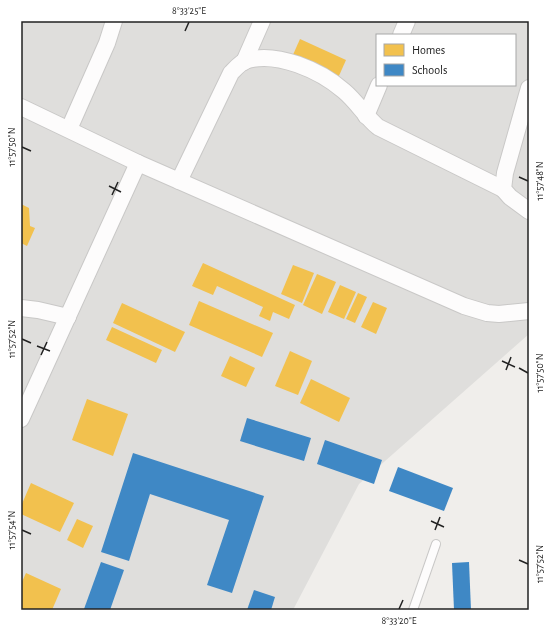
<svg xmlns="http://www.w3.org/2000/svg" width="550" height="631" font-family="'Alegreya Sans',sans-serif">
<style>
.residential{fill:#dfdedc;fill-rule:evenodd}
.homes{fill:#f2c14e}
.schools{fill:#3f88c5}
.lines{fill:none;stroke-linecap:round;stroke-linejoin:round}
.service-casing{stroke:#c9c8c7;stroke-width:10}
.minor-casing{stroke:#c9c8c7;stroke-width:18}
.service{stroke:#fdfcfc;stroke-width:8}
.minor{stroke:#fdfcfc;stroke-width:16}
.ticks{fill:none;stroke:#222;stroke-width:1.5}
.neatline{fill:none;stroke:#222;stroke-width:1.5}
.ticks-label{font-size:10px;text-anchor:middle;fill:#222}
</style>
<rect width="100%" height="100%" fill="#f0eeeb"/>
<path class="residential" d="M21 21H529V334L359 484 293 610H21ZM377 35H515V85H377Z"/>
<g class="homes">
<path d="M300 39 346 60 338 78 292 57Z"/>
<path d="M21 204 29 208 30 226 35 228 27 246 21 243Z"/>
<path d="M203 263 295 305 289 319 273 312 270 321 259 316 263 307 217 286 213 295 192 286Z"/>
<path d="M293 265 314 273 302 303 281 294Z"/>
<path d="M317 274 336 282 322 314 303 305Z"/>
<path d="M340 285 356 292 344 319 328 312Z"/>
<path d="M358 293 367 297 355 323 346 319Z"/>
<path d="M199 301 273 333 262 357 189 325Z"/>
<path d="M373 302 387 308 376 334 361 327Z"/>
<path d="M122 303 185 332 175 352 113 323Z"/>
<path d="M112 327 162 350 156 363 106 340Z"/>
<path d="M290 351 312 361 298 395 275 386Z"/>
<path d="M230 356 255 368 246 387 221 376Z"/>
<path d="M311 379 350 398 339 422 300 403Z"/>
<path d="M87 399 128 414 113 456 72 440Z"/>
<path d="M31 483 74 503 60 532 21 514V506Z"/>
<path d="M77 519 93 526 83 548 67 540Z"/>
<path d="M26 573 61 589 52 610H21V584Z"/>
</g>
<g class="schools">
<path d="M247 418 311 438 304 461 240 441Z"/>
<path d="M325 440 382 460 374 484 317 464Z"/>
<path d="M133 453 264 496 232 593 207 585 229 520 150 494 129 561 101 552Z"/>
<path d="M398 467 453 488 444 511 389 491Z"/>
<path d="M101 562 124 570 110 610H86L84 609Z"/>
<path d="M469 562 471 610H454L452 563Z"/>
<path d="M254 590 275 597 271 610H247Z"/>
</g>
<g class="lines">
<g class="service-casing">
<path id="service" d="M413 610 436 544"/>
</g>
<g class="minor-casing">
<g id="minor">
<path d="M401 35 407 21"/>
<path d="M244 62 262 21"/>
<path d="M529 88 505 173 503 189 510 197 529 211"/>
<path d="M21 107 138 163 464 306 487 313 499 314 529 311"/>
<path d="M366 116 379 85"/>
<path d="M69 129 107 43 114 21"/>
<path d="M179 181 231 73C235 69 240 63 245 61 276 50 321 71 344 91 357 102 365 116 378 127L503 189"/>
<path d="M21 308 38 310 68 317"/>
<path d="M21 419 138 163"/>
</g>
</g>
<use href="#service" class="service"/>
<use href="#minor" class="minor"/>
</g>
<path class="ticks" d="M185 31 189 22M22 147 31 151M519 177 528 181M109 186 121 192M112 195 118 182M22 339 31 343M37 346 50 351M41 355 47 342M502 361 515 367M519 368 528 373M506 370 511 357M431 521 444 527M22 530 31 534M435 530 440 517M519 560 528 564M399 609 403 600"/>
<rect width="550" height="631" fill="none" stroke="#ffffff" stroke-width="44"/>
<rect x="376" y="34" width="140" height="52" fill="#ffffff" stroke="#a7a7a7"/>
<rect x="384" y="44" width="20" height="12" fill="#f2c14e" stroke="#a7a7a7"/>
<text x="412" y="54" font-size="12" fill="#222222">Homes</text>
<rect x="384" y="64" width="20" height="12" fill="#3f88c5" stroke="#a7a7a7"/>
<text x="412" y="74" font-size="12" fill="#222222">Schools</text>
<rect x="22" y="22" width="506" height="587" class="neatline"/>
<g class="ticks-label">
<text x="189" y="14">8°33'25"E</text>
<text transform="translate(11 147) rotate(-90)" y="4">11°57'50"N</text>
<text transform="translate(539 181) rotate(-90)" y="4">11°57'48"N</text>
<text transform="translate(11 339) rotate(-90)" y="4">11°57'52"N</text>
<text transform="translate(539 373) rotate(-90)" y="4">11°57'50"N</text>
<text transform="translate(11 530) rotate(-90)" y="4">11°57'54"N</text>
<text transform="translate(539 564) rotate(-90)" y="4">11°57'52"N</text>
<text x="399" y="624">8°33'20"E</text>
</g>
</svg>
